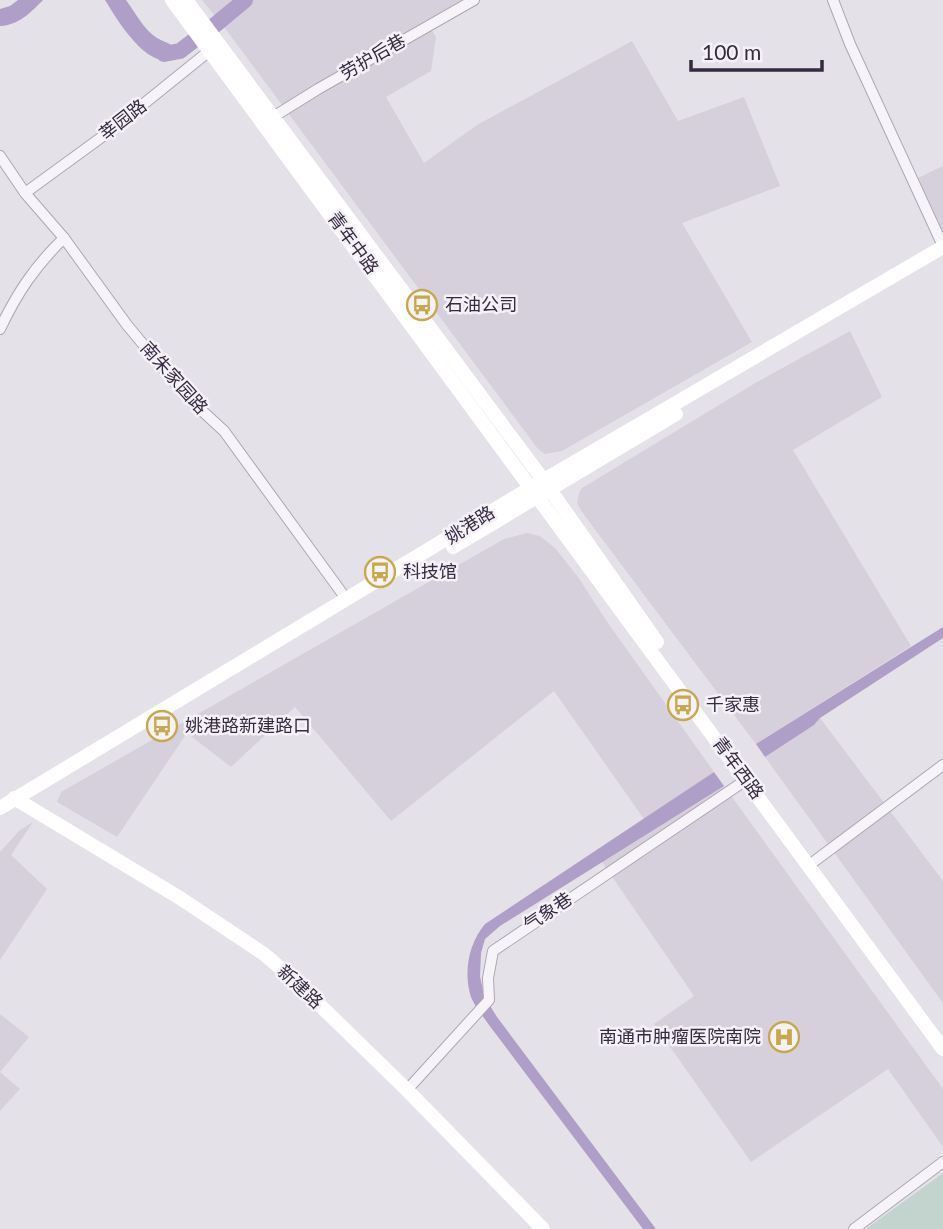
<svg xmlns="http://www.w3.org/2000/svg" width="943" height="1229" font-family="Lato,'Noto Sans SC',sans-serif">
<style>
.built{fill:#d5d0db}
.green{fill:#c3d3cd}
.water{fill:#af9ec7}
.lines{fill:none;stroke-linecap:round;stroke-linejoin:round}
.river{stroke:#af9ec7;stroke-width:16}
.street-casing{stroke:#ada6b3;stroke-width:12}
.street{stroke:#f6f4f8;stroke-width:10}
.secondary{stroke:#fff;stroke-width:14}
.labels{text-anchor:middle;stroke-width:5;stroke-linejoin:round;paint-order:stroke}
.street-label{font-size:18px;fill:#362a40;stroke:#f4f1f7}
.poi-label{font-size:18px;fill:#362a40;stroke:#f4f1f7;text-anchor:start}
</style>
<rect width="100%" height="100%" fill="#e5e1e9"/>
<g class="built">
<path d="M202 0H239L219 21Z"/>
<path d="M249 0H462L426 21 436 37 431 71 386 97 424 163 477 125 632 41 678 121 744 97 780 186 682 223 752 342 562 451 545 454 538 449 224 27Z"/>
<path d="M943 166V232L941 234 918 178Z"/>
<path d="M850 331 882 397 793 450 911 646 756 744 582 512 577 503 579 493 582 488 757 382Z"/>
<path d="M527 533 540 536 555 548 578 577 608 623 714 772 644 819 554 691 391 821 295 707 231 767 187 733 117 837 57 802 61 792 504 539Z"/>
<path d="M820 718 943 881V1003L765 757 814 725Z"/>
<path d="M724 786 943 1089V1147L888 1069 751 1162 654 1024 694 996 602 862Z"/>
<path d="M33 822 11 855 47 889 0 960V852L20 830Z"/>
<path d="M0 1014 29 1037 0 1072Z"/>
<path d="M0 1072 20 1089 0 1111Z"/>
</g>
<path class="green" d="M943 1173V1229H866Z"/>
<g class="water">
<path d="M18 0H43C30 13 19 25 0 26V9L10 6Z"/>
<path d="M105 0H126C135 12 144 30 157 38 162 41 167 42 173 46L182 45 188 52C182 54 174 59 167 60 143 63 116 18 105 0Z"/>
<path d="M943 627V638L820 718 814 725 765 757 756 744Z"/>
<path d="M714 772 724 786 500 926 485 939 481 953 480 976 484 996 497 1017 656 1229H643L489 1025C483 1016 475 1007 471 997 463 972 469 943 485 924Z"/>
</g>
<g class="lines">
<g class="river">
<path d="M215 25 245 0"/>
<path d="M164 54 180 51 193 41"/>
</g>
<g class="street-casing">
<g id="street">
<path d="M833 0 850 44 943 246"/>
<path d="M273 117 318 89 474 0"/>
<path d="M0 156 25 193 64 238 127 325 186 396 224 431 347 600"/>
<path d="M25 193 110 131 213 48"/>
<path d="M0 329C17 293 35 266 64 238"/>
<path d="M808 866 943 765"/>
<path d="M407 1090 489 1000 488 978 493 951 746 780"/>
<path d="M854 1229 943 1162"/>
</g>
</g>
<use href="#street" class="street"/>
<g class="secondary">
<path d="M172 0 943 1049"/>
<path d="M186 0 544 481 657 642"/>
<path d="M453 547 676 414"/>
<path d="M14 798 180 898 264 954 293 979 407 1090 543 1229"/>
<path d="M0 808 532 487 943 247"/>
</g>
</g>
<defs>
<g id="bus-ring" transform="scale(1.575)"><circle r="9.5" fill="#f4f1f7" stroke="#c8a84d" stroke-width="1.5"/><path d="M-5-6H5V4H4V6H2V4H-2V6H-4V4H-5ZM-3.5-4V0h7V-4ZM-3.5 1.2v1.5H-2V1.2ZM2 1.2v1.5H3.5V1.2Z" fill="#c8a84d"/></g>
<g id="hospital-ring" transform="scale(1.575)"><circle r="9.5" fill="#f4f1f7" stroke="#c8a84d" stroke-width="1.5"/><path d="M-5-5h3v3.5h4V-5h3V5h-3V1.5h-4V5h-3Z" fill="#c8a84d"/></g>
</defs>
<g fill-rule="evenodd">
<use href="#bus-ring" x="422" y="305"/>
<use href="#bus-ring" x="380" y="572"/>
<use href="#bus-ring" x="683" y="705"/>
<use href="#bus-ring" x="162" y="726"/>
<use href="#hospital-ring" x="784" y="1037"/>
</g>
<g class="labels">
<g class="street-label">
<text transform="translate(373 57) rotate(-30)" y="6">劳护后巷</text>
<text transform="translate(123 120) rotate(-38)" y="6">莘园路</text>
<text transform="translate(353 243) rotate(54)" y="6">青年中路</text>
<text transform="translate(174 378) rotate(48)" y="6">南朱家园路</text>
<text transform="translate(470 525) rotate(-32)" y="6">姚港路</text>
<text transform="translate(738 768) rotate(54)" y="6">青年西路</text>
<text transform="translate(548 912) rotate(-34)" y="6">气象巷</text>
<text transform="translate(300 987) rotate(43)" y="6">新建路</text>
</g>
<g class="poi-label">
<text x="445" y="311">石油公司</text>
<text x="403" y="578">科技馆</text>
<text x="706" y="711">千家惠</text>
<text x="185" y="732">姚港路新建路口</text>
<text x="761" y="1043" text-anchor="end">南通市肿瘤医院南院</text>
</g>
</g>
<path d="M691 60v10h131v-10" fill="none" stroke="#362a40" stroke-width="3.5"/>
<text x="702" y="60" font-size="21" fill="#362a40" stroke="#f4f1f7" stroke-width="5" paint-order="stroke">100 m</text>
</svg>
